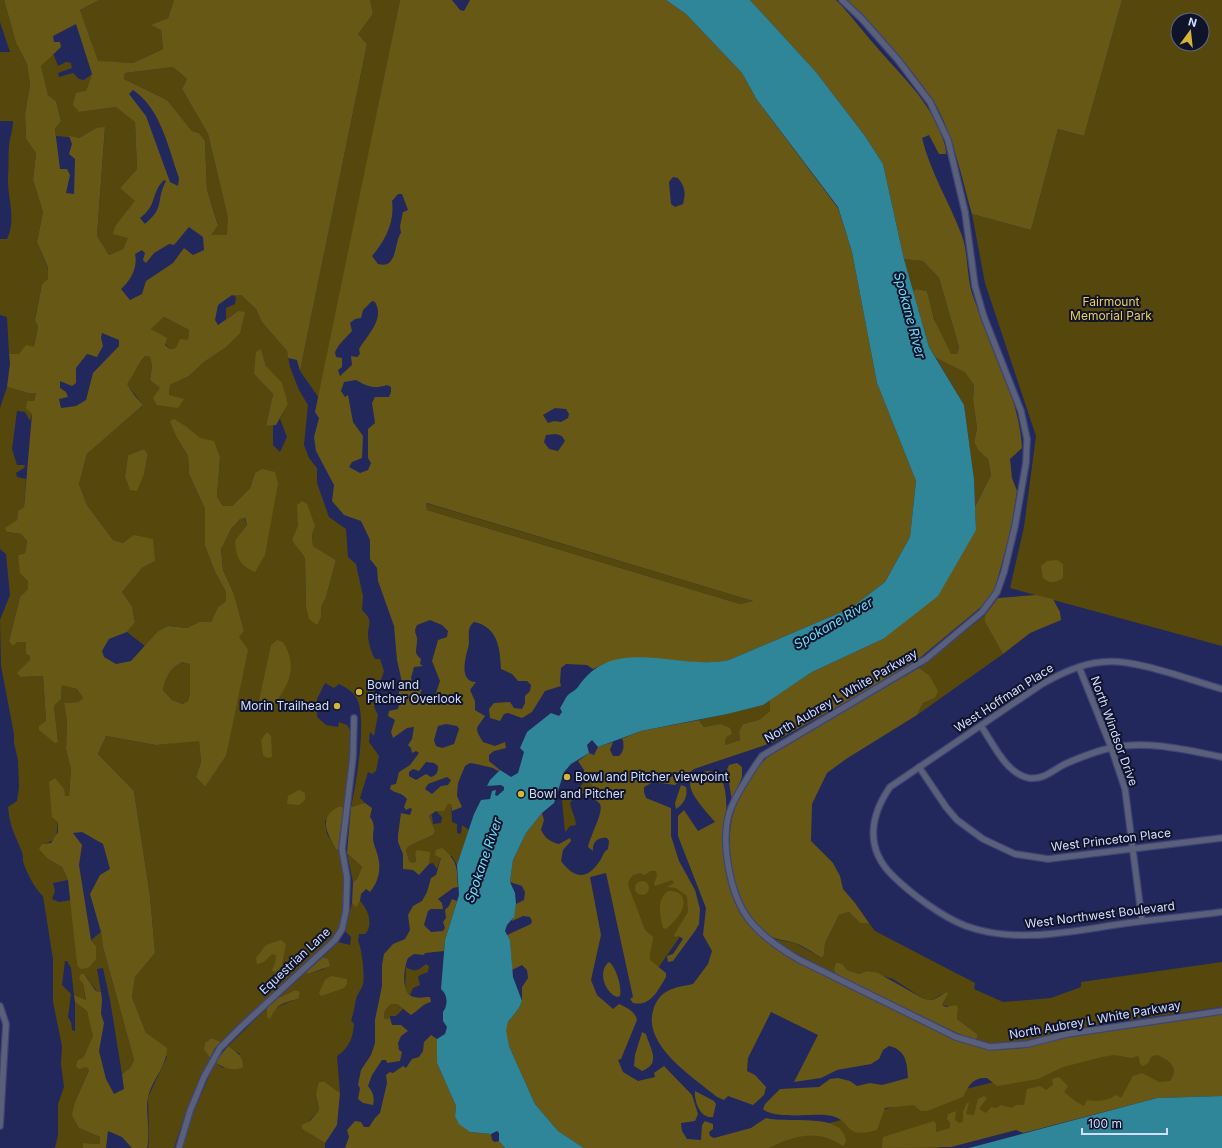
<svg xmlns="http://www.w3.org/2000/svg" width="1222" height="1148" font-family="Inter,sans-serif">
<style>
.green{fill:#56480d;fill-rule:evenodd}
.forest{fill:#685816;fill-rule:evenodd}
.water{fill:#2f8698}
.lines{fill:none;stroke-linecap:round;stroke-linejoin:round}
.minor-casing{stroke:#3f4476;stroke-width:8}
.minor{stroke:#5a607a;stroke-width:5.5}
.poi-dot{fill:#d5b535;stroke:#10142b;stroke-width:1.5}
.labels{text-anchor:middle;stroke-width:4;stroke-linejoin:round;paint-order:stroke}
.park-label{font-size:12px;fill:#eacc5a;stroke:#10142b}
.poi-label{font-size:12px;fill:#d5ddff;stroke:#10142b;text-anchor:start}
.street-label{font-size:12px;fill:#d5ddff;stroke:#10142b}
.water-label{font-size:13px;font-style:italic;fill:#6cddf7;stroke:#10142b}
</style>
<rect width="100%" height="100%" fill="#22275c"/>
<g class="green">
<path d="M0 0H4L16 43 27 64 30 85 25 114 26 139 36 153 33 180 43 212 37 242 48 269V280L42 284 35 319 38 327 34 347 19 354H9L7 317 0 315V239H7C17 218 7 198 8 177 9 167 8 156 9 146 10 137 13 130 13 121H0V52H10L0 22Z"/>
<path d="M99 0H174L168 18 152 25 161 30 163 49 133 63 98 62 80 10Z"/>
<path d="M370 0H400L319 398 300 371 367 44 358 34 373 14Z"/>
<path d="M1122 0H1222V646L1010 588 1024 527 1036 436 985 283 972 214 1031 230 1058 129 1084 136ZM1178 20H1202V44H1178Z"/>
<path d="M53 53 58 66 66 62 71 63 72 68 58 73 59 77 73 73 79 79 84 80 92 74 79 112 116 107 135 121 137 169 120 188 136 201 115 226 114 234 129 237 123 249 109 255 97 236 105 128H96L79 138 56 136 55 129 61 121 56 101 48 95 41 66Z"/>
<path d="M173 67 187 79 182 89 208 134 228 218V235H210L218 224 207 190 205 141 199 133 192 131 167 100 124 79 125 73Z"/>
<path d="M904 259 923 261 939 278 959 347 957 354H951C938 335 932 313 927 291L917 289 913 291Z"/>
<path d="M232 295H241L256 309 261 321 287 351 290 367 299 390 308 405 304 445 309 458 317 468V483L329 517 346 529 348 557 356 564 363 596 362 610C373 621 369 621 368 634 368 642 371 652 375 659H380L384 671 379 686 373 682 371 685 376 696 374 707 378 715 374 736 370 732 369 742 379 756 376 771 372 774 368 772 360 798 365 803 351 807C356 785 368 716 356 697 352 691 345 687 339 684L334 688 325 683 317 699V717L326 725 338 727 339 722 347 725 350 730 349 767 344 808 340 806 325 821 327 834 336 849H340C346 879 352 915 331 940L221 1042 212 1038 204 1050 210 1058 186 1112 174 1148H148L149 1139 148 1097 167 1057 146 1033 132 997 135 977 155 953 150 896 134 791 98 754 106 736 156 745 199 740 201 762 196 777 205 787 226 756 238 637 244 631 234 594 223 570 221 548 231 529 240 519 244 518 247 525 235 540 246 568 255 473 250 488 232 506H223L217 497 220 458 187 427 177 438 188 456 189 474 205 509V546L215 572 226 592V601L218 607 211 622H199L187 628 168 626 158 631 145 646 127 632 135 621 132 606 122 592 142 568 155 561 123 543 113 540 87 505 79 484 87 454 143 405 126 383C134 375 137 365 145 356L150 357 152 366 150 380 169 395 170 385 189 376 204 362 225 348 238 311 226 319V308L235 304 236 297ZM261 349 266 366 288 403 280 419 287 437 280 452 273 445V425L266 426 273 394 254 374ZM144 449 148 454 144 474 125 476 128 455ZM298 525 315 526 312 535 313 546 336 560 326 597 321 607V617L306 606 305 559C302 551 296 547 292 539Z"/>
<path d="M164 317 189 330 188 341 176 348 170 349 151 329Z"/>
<path d="M936 358 966 372 974 385 973 400 977 428 974 442 978 450 988 459 991 475 975 507 974 479 964 405Z"/>
<path d="M7 387 28 393 36 392 34 401H27V408L32 414 30 421 25 412 17 411 12 449 17 465H25L24 468 16 473 17 477 26 479 24 507 18 511 17 520 9 527 7 532 21 534 27 541 25 553 18 555 28 581V589L20 597 9 641 26 642V654L30 656V660L21 677 43 676 46 722 58 742 54 706 61 699 62 684 77 689 83 698 78 702 64 703 67 721 66 749 71 769 69 796H65C63 804 59 813 58 821 56 835 59 841 42 844L48 859 62 867 68 880 53 883 55 891 52 899 59 902 71 900 77 965 96 946 91 940 101 932 103 947 134 1060 130 1068 122 1074 110 1000 103 968 97 969 101 992 97 991 84 974 83 983 86 1001 74 995 71 968 67 961H65L62 985 71 994 68 1017 71 1022 72 1030 75 1031V1002L87 1011C89 1018 94 1028 93 1035 91 1048 76 1057 89 1070L75 1102 79 1128 100 1137V1144L83 1143V1148H55L58 1135V1104L64 1087 61 1064 62 1046 53 1002V959L43 896C35 889 26 872 23 861 23 858 23 855 22 852 15 834 10 828 8 807L17 801 19 788 18 760 14 743V734L1 666 0 620 10 595 6 554 0 549V408Z"/>
<path d="M426 503 753 601 740 604 427 510Z"/>
<path d="M985 615V622L1003 654 917 715 923 703 935 698 929 675 919 668Z"/>
<path d="M182 662 190 664V693L188 701 184 704 172 700 163 690C166 677 170 668 182 662Z"/>
<path d="M770 700V711L759 720 743 724 739 731 740 740 725 745 726 737 720 724 704 727 699 720 763 705Z"/>
<path d="M585 777 589 780 592 787 588 794C581 791 574 797 570 803 572 813 575 815 576 825L570 826 565 832 562 801C569 791 584 790 585 777Z"/>
<path d="M451 803 452 822 457 824V833L461 834 462 825 469 830 457 865 452 856 441 858 437 869 433 863 429 864V852L415 854 416 861 413 863 409 861 406 850 409 846 433 835 435 831 429 816 432 815 433 824 441 823 442 817 436 811 448 804Z"/>
<path d="M347 853 362 867 357 879 353 882Z"/>
<path d="M651 863 687 890 690 922 656 971 639 955 616 873Z"/>
<path d="M360 901C368 909 374 925 365 934H359L358 941C362 948 365 977 363 984 362 988 359 992 357 996 354 1005 355 1010 351 1020L354 1024C353 1038 349 1048 337 1056L340 1093 325 1082 317 1102 319 1110 302 1129 325 1143V1148H182L192 1116 215 1062 223 1068 240 1054 228 1046 267 1008V1017C276 1007 284 1003 298 999L295 990 278 998 306 972 308 974 324 969 328 959 323 957 338 942 350 945 351 937 345 931 352 903 356 906Z"/>
<path d="M849 912 860 923H869L875 931 975 983 974 989 1003 1002 1051 998 1081 987V982L1222 962V1007L1108 1023 1068 1030 1016 1043 1000 1045 974 1040 977 1034 957 1019 958 1008 942 1005 948 994 940 995 933 1000 924 999 893 979 867 971 859 974 847 970 844 965 838 976 786 948 774 939 795 943 822 958 824 955 825 943 839 915Z"/>
<path d="M426 964 429 966 428 972 420 975 418 977 420 985 413 988 410 995 405 991 406 967C415 973 419 970 426 964Z"/>
<path d="M391 1004H397L403 1009 396 1016H390V1018L385 1019C382 1013 385 1008 391 1004Z"/>
<path d="M1166 1039 1189 1084 937 1148H729Z"/>
</g>
<g class="forest">
<path d="M4 0H99L80 10 98 61 133 63 163 49 161 30 151 25 168 18 174 0H370L373 14 358 34 367 44 300 371 297 360 288 358 287 351 261 321 256 309 241 295H232L218 305 215 320 218 325 238 311 245 312 240 333 225 348 204 362 189 376 170 385 169 395 184 399 178 408 157 405 153 398 160 388 150 380 152 366 150 357 145 356C137 365 134 375 127 384L135 396 143 405 87 454 79 484 87 505 113 540 123 543 134 535 153 539 155 561 142 568 122 592 132 606 135 622 127 632 109 639 102 651 104 657 116 664 131 661 158 631 168 626 187 628 199 622H211L218 607 226 601V592L215 572 205 546V509L189 474 188 456 177 438 170 421 174 419 187 427 200 438 214 441 220 458 217 497 223 506H232L250 488 255 473 262 469 275 472 278 483 265 555 255 572C239 565 236 557 235 540L247 525 245 518 240 519 231 529 221 549 223 570 234 594 244 631 239 637 248 650 226 756 205 787 196 777 201 762 199 741 156 745 106 736 98 754 134 791 150 896 155 953 135 977 132 997 146 1033 167 1048C167 1066 152 1080 148 1097 145 1113 151 1131 147 1148H132L122 1137 108 1131 106 1148H83V1143L100 1144V1137L79 1128 72 1115 75 1102 89 1070 86 1067 79 1069 76 1066 78 1060 83 1058 93 1036 87 1011 75 1002 74 995 86 1000 83 983 79 979 81 974H84L96 991 101 992 102 1000 101 1014 104 1023 99 1051 106 1079 114 1094 124 1089 122 1074 130 1068 134 1060 103 947 101 932 90 894 100 875 110 869 103 844 82 832 73 833 82 845 79 865 91 940 96 946V959L88 968 80 969 77 965 68 880 62 867 48 859 39 849 42 844 51 843 58 832V822L52 817 49 782 55 778 64 789 65 796H69L71 769 66 749 67 721 64 703 78 702 83 698 77 689 62 685 61 699 54 706 58 742 55 743 39 730V726L46 721 43 676 21 677 17 673 30 660V656L26 654V642H17L13 646 9 641 20 597 28 589V581L20 573 18 555 25 553 27 541 21 534 7 532 5 528 17 520 18 511 24 507 32 414 26 408 27 401H34L36 393H28L7 387 10 363 9 354H19L26 345 34 347 38 327 35 320 42 284 48 279V268L37 242 43 212 33 180 36 153 26 139 25 114 30 85 27 64 16 43ZM76 24 92 74 86 91 76 93 73 105 79 112 116 107 135 122 137 169 120 188 135 201 115 226 113 234 128 238 123 249 109 255 97 236 105 127 96 128 79 138 69 136 72 144 69 154 75 159 74 194 66 193 70 175 67 169H60L55 129 61 121 56 101 48 95 41 66 61 47 60 42H54L53 36ZM173 67 187 79 182 89 208 134 228 218 227 235H211L218 225 207 190 205 141 199 133 192 131 167 100 124 79 125 73ZM133 90C161 109 168 147 179 178L178 186 170 182 146 116 129 94ZM164 180 166 181C155 202 166 206 145 224L140 218C158 205 150 194 164 180ZM189 227 203 237 204 250 193 255 184 248 173 263 146 281 142 294 130 300 121 289C131 280 138 267 135 254L142 250 145 253 143 260 146 263 154 253 169 244 174 245ZM164 317 189 330 188 340 180 339 176 348 170 349 165 345 167 338 151 329ZM102 333 119 340V346L93 373 86 400 76 406 61 408 59 399 68 397 66 392 60 388V381L72 386 76 383V368L87 354 97 357 103 346 101 338ZM182 662 190 664V693L188 701 183 704 172 700 163 690C166 677 170 668 182 662Z"/>
<path d="M400 0H452L460 10 464 11 470 0H666L686 14 742 73 757 100 838 208 852 252 877 383 916 481 910 537 885 582 851 608 729 660C684 670 637 645 593 669L587 665 566 664 561 668 560 682 561 686 545 691 532 712 522 718 508 713 504 714 500 721 490 718 489 709 494 703 510 702 514 708 522 709 525 703V696L530 691 531 685 527 681H518L512 674 501 669C500 648 498 627 474 622 465 629 471 639 468 648 465 659 459 682 476 682L470 690 475 701V710L485 716C477 729 473 726 483 742L495 746 505 742 506 748 494 751 489 755V761L500 770 498 771 493 768 476 764 470 763 465 766 458 783 457 796 462 807 452 811 451 804H448L444 811H436L429 816 435 831 433 835 409 846 406 850 409 861 413 863 416 861 415 854 417 850 430 852 429 864 419 875 413 870 403 869V854L398 842V835L401 813 410 815 412 809 410 808 406 810 404 807 407 799C401 792 396 794 390 789L391 785 396 784 399 772 410 765 419 753 416 751 412 753 411 748 408 745 412 739 414 727 407 728 393 738 391 732 395 720 388 716 389 711 398 709 400 702 397 699 402 682 397 660 394 626 378 581 377 568 370 559V540L361 521 344 515 332 501 334 485 316 451 314 437 319 418 315 412ZM673 177 678 178C685 187 686 192 683 204L675 207 671 204 669 182ZM398 194H402L408 210 403 212 400 226 401 233C394 241 398 270 378 264L372 256C385 241 395 222 392 201ZM372 301 375 302C385 319 368 334 359 349L360 354 357 357 351 356 352 365 340 376 338 370 342 367V358L336 357 335 352 339 345 352 331 350 323 355 319 361 318 363 310ZM356 380C368 387 374 389 387 385L391 387V392L389 397H375L372 403 375 423 368 429V458L371 463 368 470 360 473 349 467 352 462 362 458 363 436 353 422 348 395 345 397 341 391 344 382ZM555 408 566 409 569 414 568 418 561 422 554 421 548 423 543 415ZM556 434 562 436 565 441 558 451 549 449 544 442 546 435ZM426 503H427L753 601 740 604 427 510ZM430 620 442 625 448 631 447 637 438 640 432 661 440 681 435 696 426 698 420 693 422 690 414 686 411 678 414 667 423 666 420 664 421 659C413 652 417 650 417 640 418 638 415 634 415 630L417 625ZM446 724 457 726 459 729 454 744 442 748 436 746 434 740 438 726ZM426 762 434 763 438 766C438 772 437 775 431 777L426 774 416 780 409 776V772L413 769 419 771ZM447 777 451 780 448 785 441 786 432 794 425 789 428 784Z"/>
<path d="M750 0H836C850 14 861 29 874 44 899 74 924 94 940 131 943 139 946 146 946 154H939L929 135 922 138C930 172 950 203 962 236 969 256 966 279 974 299 991 347 1019 396 1022 448L1010 459 1012 478 1017 491 1010 535 994 591 981 607 910 666 774 742 694 769 675 785 653 782 644 787V792L646 798 671 808V836L679 861 695 890 700 909 699 924 695 931 673 961 668 962 667 956 673 954 683 939 679 936 675 937 674 935 688 912 687 896 676 888 667 887 674 883 672 880 655 886 654 883 657 876 656 871H650L645 875 640 873 633 875 629 880 628 885 645 930 653 937C653 945 649 951 650 960L666 973V977C658 990 651 1007 633 1003L630 999 633 997 606 873 590 877 601 935 591 980 597 995 613 1009 619 1004C627 1008 635 1011 637 1020L621 1059 618 1060 623 1072 638 1081 655 1077 654 1073 664 1066 692 1095 698 1114 695 1121 681 1123 682 1131 687 1139 701 1140 702 1125 705 1121 713 1124V1129L709 1132 710 1136 714 1138 751 1128 766 1118C789 1124 844 1111 846 1142L843 1146C818 1129 795 1135 769 1148H584L558 1131 535 1104 509 1046 505 1030 508 1022 519 1008 522 1001V987L528 978 527 970 522 965 512 970 510 940 507 935 531 924 532 921 530 917 523 916 512 921 516 904 524 900 525 892 522 886 510 882 513 860 526 833 542 813 544 820 541 830C545 838 550 842 559 844L570 838 571 841 563 850 561 861C574 878 586 881 599 862 603 857 603 852 608 849L609 841 607 838C598 837 592 842 593 851L588 847C590 836 604 812 600 804 597 800 591 798 588 794L592 787 589 780 585 777 584 770 578 761 589 753 594 755 598 747 613 742 610 750 613 756H619C624 751 624 747 623 740L621 739 641 731 699 720 704 727 720 724 730 728 732 734 726 737 725 745 740 740 739 731 743 724 759 720 770 711V700L812 672 883 639 976 530 975 507 991 475 988 459 978 450 974 442 977 428 973 400 974 385 965 372 936 358 929 347 913 291 917 289 927 291 934 319 951 354H957L959 347 939 278 923 261 904 259 883 164 865 136 816 72Z"/>
<path d="M847 0H1122L1084 136 1058 129 1031 230 972 214C962 179 952 129 932 99 908 63 876 31 847 0Z"/>
<path d="M261 349 266 366 282 383 288 404 276 425 266 426 273 394 254 374 256 352Z"/>
<path d="M144 449 148 454 144 474 137 491 130 490 125 476 128 455Z"/>
<path d="M302 501 307 504 315 526 312 535 313 546 336 560 326 597 321 607V617L317 625 309 619 306 606 305 559C302 551 295 547 292 539L298 525 297 505Z"/>
<path d="M1057 560 1063 564V578C1055 583 1050 584 1043 578L1041 566 1047 561Z"/>
<path d="M1036 595 1053 599 1060 612 1061 620 1030 633 1003 654 985 622V615L998 598Z"/>
<path d="M277 640 283 642C299 668 288 686 272 707H267L259 701 271 645Z"/>
<path d="M919 668 929 675 938 691 935 698 923 703 917 715 846 759 827 773 812 804 811 841 833 863 840 876 843 889 855 903 869 923H860L849 912 839 915 825 943 824 955 822 958C813 953 804 946 795 943 782 939 772 940 761 930 745 915 737 895 733 873 722 819 739 775 785 743Z"/>
<path d="M267 732 271 736 272 757 267 758 263 755 261 740Z"/>
<path d="M737 763 742 767V777L732 801 727 770 729 765Z"/>
<path d="M706 771C736 769 724 829 724 846 724 862 727 879 732 894 739 919 759 935 778 950L920 1022 990 1049H1017L1072 1035 1222 1012V1096L1157 1098 1023 1133 1016 1130 951 1147 882 1148 883 1137 934 1121 936 1124V1132L950 1128V1122L947 1119 948 1114 956 1111 955 1120 959 1123 963 1122V1112L967 1103 969 1102 966 1114 974 1115 978 1099 984 1096 987 1098 979 1109 986 1113 991 1107 997 1108 1001 1105 1012 1108 1016 1105H1024L1027 1089 1040 1086 1046 1090 1053 1085 1052 1079 1059 1077 1068 1086 1064 1092 1075 1101 1084 1106 1087 1100C1098 1102 1107 1101 1116 1095L1121 1098 1133 1076 1142 1073 1159 1082 1170 1081C1180 1068 1170 1061 1158 1055L1152 1056 1148 1063 1143 1066 1140 1064 1139 1057 1137 1056 1132 1058 1114 1055 1102 1057 1063 1067 1038 1079 997 1086 987 1078C973 1077 969 1085 963 1097L927 1111H921L914 1105 885 1108 877 1130C840 1141 855 1117 825 1115 811 1114 773 1119 763 1109L765 1104 780 1089 819 1087 830 1079 838 1078 850 1081 857 1086 870 1083 882 1085 908 1078C907 1062 906 1050 889 1046L883 1050 879 1059 871 1064 837 1070 821 1078 794 1082 818 1035 771 1012 748 1058 747 1071 755 1075 766 1087 764 1095 753 1105 728 1096 724 1100 717 1097C694 1078 643 1046 653 1011 659 989 674 988 693 984L708 964 712 951 703 935 706 908 678 836V816L684 810 698 831 715 822C709 814 683 789 692 779 695 775 702 773 706 771Z"/>
<path d="M681 785 686 787C688 796 684 804 676 809L675 803Z"/>
<path d="M299 790 305 793V800L299 805 287 804 288 796Z"/>
<path d="M365 803 372 808 370 817C376 825 373 829 373 838 373 843 376 849 377 853 382 868 379 881 370 892L366 889 361 894 360 901 356 907 352 903 353 882 357 879 362 867 347 853 351 807Z"/>
<path d="M340 806 344 808 340 849H336C326 831 318 817 340 806Z"/>
<path d="M442 848C458 861 457 868 458 887L453 888 438 899 442 903 443 909H431L428 911 424 925 431 932 443 931 445 928 443 922 446 918 445 910 449 906 452 899 457 901 445 940 444 951 425 953 424 955 414 954 408 958C404 967 401 991 411 996 418 999 423 997 430 997L431 1002C423 1003 418 1011 411 1015L397 1004H391C386 1008 382 1013 385 1019L390 1018 392 1025H401L408 1031 401 1036 398 1043 399 1050 402 1052 400 1061 387 1063 386 1060H382L372 1075 368 1086C373 1092 375 1097 373 1105L363 1103 358 1099 360 1088 358 1085 361 1070 371 1055 375 1043V1020L382 986V965L384 954 393 944 405 939 410 930 408 915 413 906 422 901 427 892 431 878 436 875 441 858 435 855 436 850Z"/>
<circle cx="642" cy="888" r="7"/>
<path d="M668 891C673 891 677 891 680 894 691 906 674 922 666 929L663 928C660 916 656 899 668 891Z"/>
<path d="M281 940 286 944 282 965 276 973 272 970 275 963 276 955 272 954 264 962 257 964 256 958 266 945Z"/>
<path d="M323 957 328 959 330 966 308 974 306 972Z"/>
<path d="M609 962C616 967 622 987 620 996L617 997C605 993 597 971 609 962Z"/>
<path d="M836 963C842 963 844 965 847 970L859 974 867 971 878 973 924 999 933 1000 947 992 948 994 942 1005 946 1007 956 1005 958 1008 957 1019 977 1034V1038L974 1040 959 1034 838 976 834 970Z"/>
<path d="M331 976 347 979V984L344 988 321 996 319 993 325 980Z"/>
<path d="M295 990 300 992 298 999C282 1003 277 1004 270 1019L267 1017V1008L278 998Z"/>
<path d="M642 1032 646 1034C650 1049 662 1063 642 1071L634 1066 635 1055Z"/>
<path d="M431 1035 437 1039V1063L456 1106 455 1116 470 1132 491 1134 492 1140 495 1142 499 1141 505 1148H345L349 1137 347 1130 355 1121 361 1122 364 1127H369L375 1118 380 1113 387 1083 386 1075 390 1072 393 1073 403 1066 406 1068 412 1059 419 1057 423 1051 424 1042Z"/>
<path d="M212 1038 221 1042 215 1048 210 1058 204 1050 205 1043Z"/>
<path d="M228 1046C237 1052 243 1056 243 1067 234 1072 223 1068 215 1062Z"/>
<path d="M319 1082H325L340 1093 337 1125 325 1143 302 1129V1125L310 1121 319 1110 316 1094Z"/>
<path d="M695 1091 714 1101 716 1104 713 1117C700 1119 694 1101 695 1091Z"/>
</g>
<g class="water">
<path d="M666 0H750L816 72 865 136 883 164 904 259 929 347 964 405 974 479 976 530 938 596 883 639 812 672 763 705 727 714 641 731 598 747 592 740 587 745 589 753 571 764 564 772 554 803 542 813 526 833 513 860 510 882 515 893 516 904 514 917 507 925 505 931 510 940 513 977 522 1001 519 1008 508 1022 506 1030 509 1046 535 1104 558 1131 584 1148H505L499 1141V1133L497 1131 491 1134 470 1132 459 1124 455 1116 456 1106 437 1063V1039L445 1034 447 1027 443 1021V1012C448 1005 448 995 441 989L445 940 459 895 457 865 474 814 481 800 490 799 492 791 496 790 495 795 497 796 504 790V787L501 785 487 786 490 780 500 770 511 777 518 773 524 752 520 748 527 732 551 713 559 716 562 712 560 708C563 704 565 698 568 695 571 692 575 691 578 687 613 633 678 671 729 660L851 608 885 582 910 537 916 481 877 383 852 252 838 207 757 100 742 73 686 14Z"/>
<path d="M1222 1096V1148H969L1157 1098Z"/>
</g>
<g class="lines">
<g class="minor-casing">
<g id="minor">
<path d="M842 0 862 19 898 60 930 102 948 140 965 212 975 286 984 317 1021 411 1027 439 1026 463 1015 526 1004 572 997 592 982 612 926 659 762 756C750 773 739 789 731 808 725 823 725 841 727 857 734 911 752 932 798 959L956 1037 990 1047 1028 1044 1067 1034 1222 1011"/>
<path d="M1079 667 1111 747 1125 789 1142 921"/>
<path d="M1222 689C1190 680 1134 658 1102 662 1080 664 1060 674 1042 684L890 787C870 816 865 848 892 875 910 893 942 917 966 926 1018 945 1076 930 1128 923 1160 919 1191 916 1222 912"/>
<path d="M981 726C993 743 1006 774 1029 778 1044 780 1053 770 1065 764 1079 758 1095 751 1111 748 1147 740 1186 750 1222 757"/>
<path d="M919 767 946 807 957 820 983 839 1015 854 1048 859 1222 838"/>
<path d="M0 1006 6 1024 0 1126"/>
<path d="M179 1148 190 1111 204 1077 220 1048 242 1026 335 940 342 929 346 911 347 878 342 849 353 757 354 718"/>
</g>
</g>
<use href="#minor" class="minor"/>
</g>
<g class="poi-dot">
<circle cx="359" cy="692" r="4"/>
<circle cx="337" cy="706" r="4"/>
<circle cx="567" cy="777" r="4"/>
<circle cx="521" cy="794" r="4"/>
</g>
<g class="labels">
<g class="park-label">
<text x="1111" y="306">Fairmount<tspan x="1111" dy="14">Memorial Park</tspan></text>
</g>
<g class="poi-label">
<text x="367" y="689">Bowl and<tspan x="367" dy="14">Pitcher Overlook</tspan></text>
<text x="329" y="710" text-anchor="end">Morin Trailhead</text>
<text x="575" y="781">Bowl and Pitcher viewpoint</text>
<text x="529" y="798">Bowl and Pitcher</text>
</g>
<g class="street-label">
<text transform="translate(841 696) rotate(-30)" y="4">North Aubrey L White Parkway</text>
<text transform="translate(1004 698) rotate(-33)" y="4">West Hoffman Place</text>
<text transform="translate(1114 731) rotate(70)" y="4">North Windsor Drive</text>
<text transform="translate(1111 840) rotate(-7)" y="4">West Princeton Place</text>
<text transform="translate(1100 915) rotate(-7)" y="4">West Northwest Boulevard</text>
<text transform="translate(295 961) rotate(-43)" y="4">Equestrian Lane</text>
<text transform="translate(1095 1020) rotate(-10)" y="4">North Aubrey L White Parkway</text>
</g>
<g class="water-label">
<text transform="translate(910 315) rotate(75)" y="5">Spokane River</text>
<text transform="translate(833 623) rotate(-30)" y="5">Spokane River</text>
<text transform="translate(483 860) rotate(-71)" y="5">Spokane River</text>
</g>
</g>
<g transform="translate(1190 32) rotate(15)"><circle r="19" fill="#10142b" stroke="#5f6480"/>
<path d="M0-3L7 15L0 10L-7 15Z" fill="#d5b535"/>
<text y="-6" font-size="11" font-weight="bold" text-anchor="middle" fill="#d5ddff">N</text>
</g>
<path d="M1082 1128v6h85v-6" fill="none" stroke="#d5ddff" stroke-width="2"/>
<text x="1088" y="1128" font-size="12" fill="#d5ddff" stroke="#10142b" stroke-width="3" paint-order="stroke">100 m</text>
</svg>
